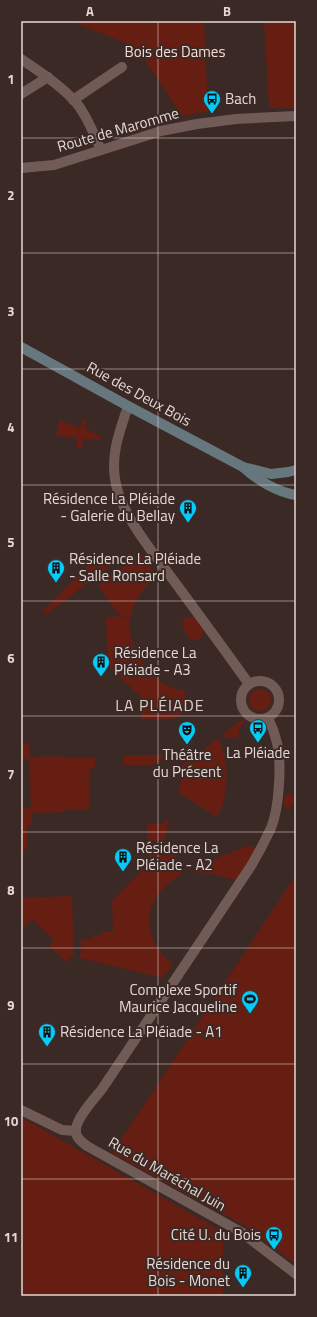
<svg xmlns="http://www.w3.org/2000/svg" width="317" height="1317" font-family="'Titillium Web',sans-serif">
<style>
.green{fill:#661e13}
.lines{fill:none;stroke-linecap:round;stroke-linejoin:round}
.street{stroke:#705b57;stroke-width:10}
.secondary{stroke:#66777e;stroke-width:10}
.grid{fill:none;stroke:#e4d7d5;stroke-width:1;stroke-opacity:0.55}
.labels{text-anchor:middle;stroke-width:4;stroke-linejoin:round;paint-order:stroke}
.park-label{font-size:15px;fill:#f7dcd7;stroke:#3b2925}
.poi-label{font-size:15px;fill:#e4d7d5;stroke:#3b2925;text-anchor:start}
.street-label{font-size:15px;fill:#e4d7d5;stroke:#3b2925}
.neighbourhood-label{font-size:16px;letter-spacing:1px;fill:#e2cac5;stroke:#3b2925}
.neatline{fill:none;stroke:#e4d7d5;stroke-width:1.5}
.grid-label{font-size:13px;text-anchor:middle;font-weight:bold;fill:#e4d7d5}
</style>
<rect width="100%" height="100%" fill="#3b2925"/>
<g class="green">
<path d="M70 21H204L207 88 211 111 182 116 136 47Z"/>
<path d="M264 21H296V108H269Z"/>
<path d="M83 419 87 421 85 429 101 436 100 440 83 439 82 445 83 448 76 447 78 438 56 436 59 420 80 428Z"/>
<path d="M142 554 156 575C145 585 136 599 131 613 124 636 142 668 160 681 167 687 176 689 185 691L186 710C172 724 159 720 141 719V697L108 665 106 618 116 616 128 618 118 614 98 585Z"/>
<path d="M89 564 110 566 46 615 43 611Z"/>
<path d="M191 617 195 618 204 631 199 640 190 639 184 631 182 623 185 618Z"/>
<circle cx="260" cy="700" r="11"/>
<path d="M243 719 245 721 240 727 238 737 225 738 224 733Z"/>
<path d="M21 721 22 744H29L30 757 62 756V758H95V768L89 769 90 809 64 810V812L32 813V825L27 826V848L21 855V808L31 807 29 759H21Z"/>
<path d="M219 738C228 765 231 791 217 817L178 792C181 783 182 776 178 768Z"/>
<path d="M123 755H163V757L153 765H124Z"/>
<path d="M291 791V797H296V804L292 803 289 811C285 807 283 804 284 798Z"/>
<path d="M165 819H169L165 840 147 841V824L165 823Z"/>
<path d="M250 845 256 849 236 881C222 875 210 872 195 873L193 867Z"/>
<path d="M147 846C178 846 172 848 182 874 171 881 160 889 154 901 143 923 154 951 173 964L163 978 80 958 81 940H93V935H102V932H113L112 901 148 864Z"/>
<path d="M296 875V1264L245 1226 112 1153Z"/>
<path d="M70 896 72 898 74 955 66 962 49 946 54 940 32 919 21 930V898Z"/>
<path d="M21 1117 223 1232V1296H21Z"/>
</g>
<g class="lines">
<g class="street">
<path d="M21 59C39 71 72 93 82 111 90 123 95 137 101 150"/>
<path d="M21 94 48 77"/>
<path d="M73 100 122 67"/>
<path d="M21 168 54 165 161 131 197 124 236 119 296 116"/>
<path d="M128 406C120 431 111 452 115 479 120 514 153 552 174 581 199 615 224 649 249 684"/>
<circle cx="260" cy="700" r="19"/>
<path d="M268 718C272 726 275 734 277 743 282 764 279 809 271 828 265 841 258 854 251 866L102 1089C95 1098 74 1120 76 1132 76 1138 82 1142 87 1146L241 1232 296 1274"/>
<path d="M21 1110 62 1130 76 1131"/>
</g>
<g class="secondary">
<path d="M21 347 128 406 243 467 271 474 288 472 296 470"/>
<path d="M243 467C257 480 277 492 296 495"/>
</g>
</g>
<path class="grid" d="M158 21V1296M21 138H296M21 253H296M21 369H296M21 485H296M21 601H296M21 716H296M21 832H296M21 948H296M21 1064H296M21 1179H296"/>
<defs>
<g id="bus-pin" transform="scale(0.9)"><path d="M0 17L-7.5 6A9.5 9.5 0 1 1 7.5 6Z" fill="#05cbf9" stroke="#3b2925"/><path d="M-5-6H5V4H4V6H2V4H-2V6H-4V4H-5ZM-3.5-4V0h7V-4ZM-3.5 1.2v1.5H-2V1.2ZM2 1.2v1.5H3.5V1.2Z" fill="#111"/></g>
<g id="building-pin" transform="scale(0.9)"><path d="M0 17L-7.5 6A9.5 9.5 0 1 1 7.5 6Z" fill="#05cbf9" stroke="#3b2925"/><path d="M-4-6H4V6H1V3H-1V6H-4ZM-2.5-4.3h1.7v1.8h-1.7ZM.8-4.3h1.7v1.8H.8ZM-2.5-1h1.7V.8h-1.7ZM.8-1h1.7V.8H.8Z" fill="#111"/></g>
<g id="theatre-pin" transform="scale(0.9)"><path d="M0 17L-7.5 6A9.5 9.5 0 1 1 7.5 6Z" fill="#05cbf9" stroke="#3b2925"/><path d="M-5-5.5Q0-4 5-5.5V0Q5 5 0 6Q-5 5-5 0ZM-3.3-2.5H-1v1.5H-3.3ZM1-2.5H3.3v1.5H1ZM-2.8 1Q0 5.5 2.8 1Z" fill="#111"/></g>
<g id="stadium-pin" transform="scale(0.9)"><path d="M0 17L-7.5 6A9.5 9.5 0 1 1 7.5 6Z" fill="#05cbf9" stroke="#3b2925"/><path d="M0-5a6.5 5 0 1 0 0 10a6.5 5 0 1 0 0-10ZM-3.5-1.8h7v3.6h-7Z" fill="#111"/></g>
</defs>
<g fill-rule="evenodd">
<use href="#bus-pin" x="212" y="99"/>
<use href="#building-pin" x="188" y="508"/>
<use href="#building-pin" x="56" y="568"/>
<use href="#building-pin" x="101" y="662"/>
<use href="#bus-pin" x="258" y="728"/>
<use href="#theatre-pin" x="187" y="730"/>
<use href="#building-pin" x="123" y="857"/>
<use href="#stadium-pin" x="250" y="999"/>
<use href="#building-pin" x="47" y="1032"/>
<use href="#bus-pin" x="274" y="1235"/>
<use href="#building-pin" x="243" y="1273"/>
</g>
<g class="labels">
<g class="park-label">
<text x="175" y="57">Bois des Dames</text>
</g>
<g class="poi-label">
<text x="225" y="104">Bach</text>
<text x="175" y="504" text-anchor="end">Résidence La Pléiade<tspan x="175" dy="17">- Galerie du Bellay</tspan></text>
<text x="69" y="564">Résidence La Pléiade<tspan x="69" dy="17">- Salle Ronsard</tspan></text>
<text x="114" y="658">Résidence La<tspan x="114" dy="17">Pléiade - A3</tspan></text>
<text x="258" y="758" text-anchor="middle">La Pléiade</text>
<text x="187" y="760" text-anchor="middle">Théâtre<tspan x="187" dy="17">du Présent</tspan></text>
<text x="136" y="853">Résidence La<tspan x="136" dy="17">Pléiade - A2</tspan></text>
<text x="237" y="995" text-anchor="end">Complexe Sportif<tspan x="237" dy="17">Maurice Jacqueline</tspan></text>
<text x="60" y="1037">Résidence La Pléiade - A1</text>
<text x="261" y="1240" text-anchor="end">Cité U. du Bois</text>
<text x="230" y="1269" text-anchor="end">Résidence du<tspan x="230" dy="17">Bois - Monet</tspan></text>
</g>
<g class="street-label">
<text transform="translate(118 130) rotate(-16)" y="5">Route de Maromme</text>
<text transform="translate(139 394) rotate(29)" y="5">Rue des Deux Bois</text>
<text transform="translate(167 1174) rotate(30)" y="5">Rue du Maréchal Juin</text>
</g>
<g class="neighbourhood-label">
<text x="160" y="711">LA PLÉIADE</text>
</g>
</g>
<rect width="317" height="1317" fill="none" stroke="#3b2925" stroke-width="44"/>
<rect x="22" y="22" width="273" height="1273" class="neatline"/>
<g class="grid-label">
<text x="90" y="16">A</text>
<text x="227" y="16">B</text>
<text x="11" y="84">1</text>
<text x="11" y="200">2</text>
<text x="11" y="316">3</text>
<text x="11" y="432">4</text>
<text x="11" y="547">5</text>
<text x="11" y="663">6</text>
<text x="11" y="779">7</text>
<text x="11" y="895">8</text>
<text x="11" y="1010">9</text>
<text x="11" y="1126">10</text>
<text x="11" y="1242">11</text>
</g>
</svg>
